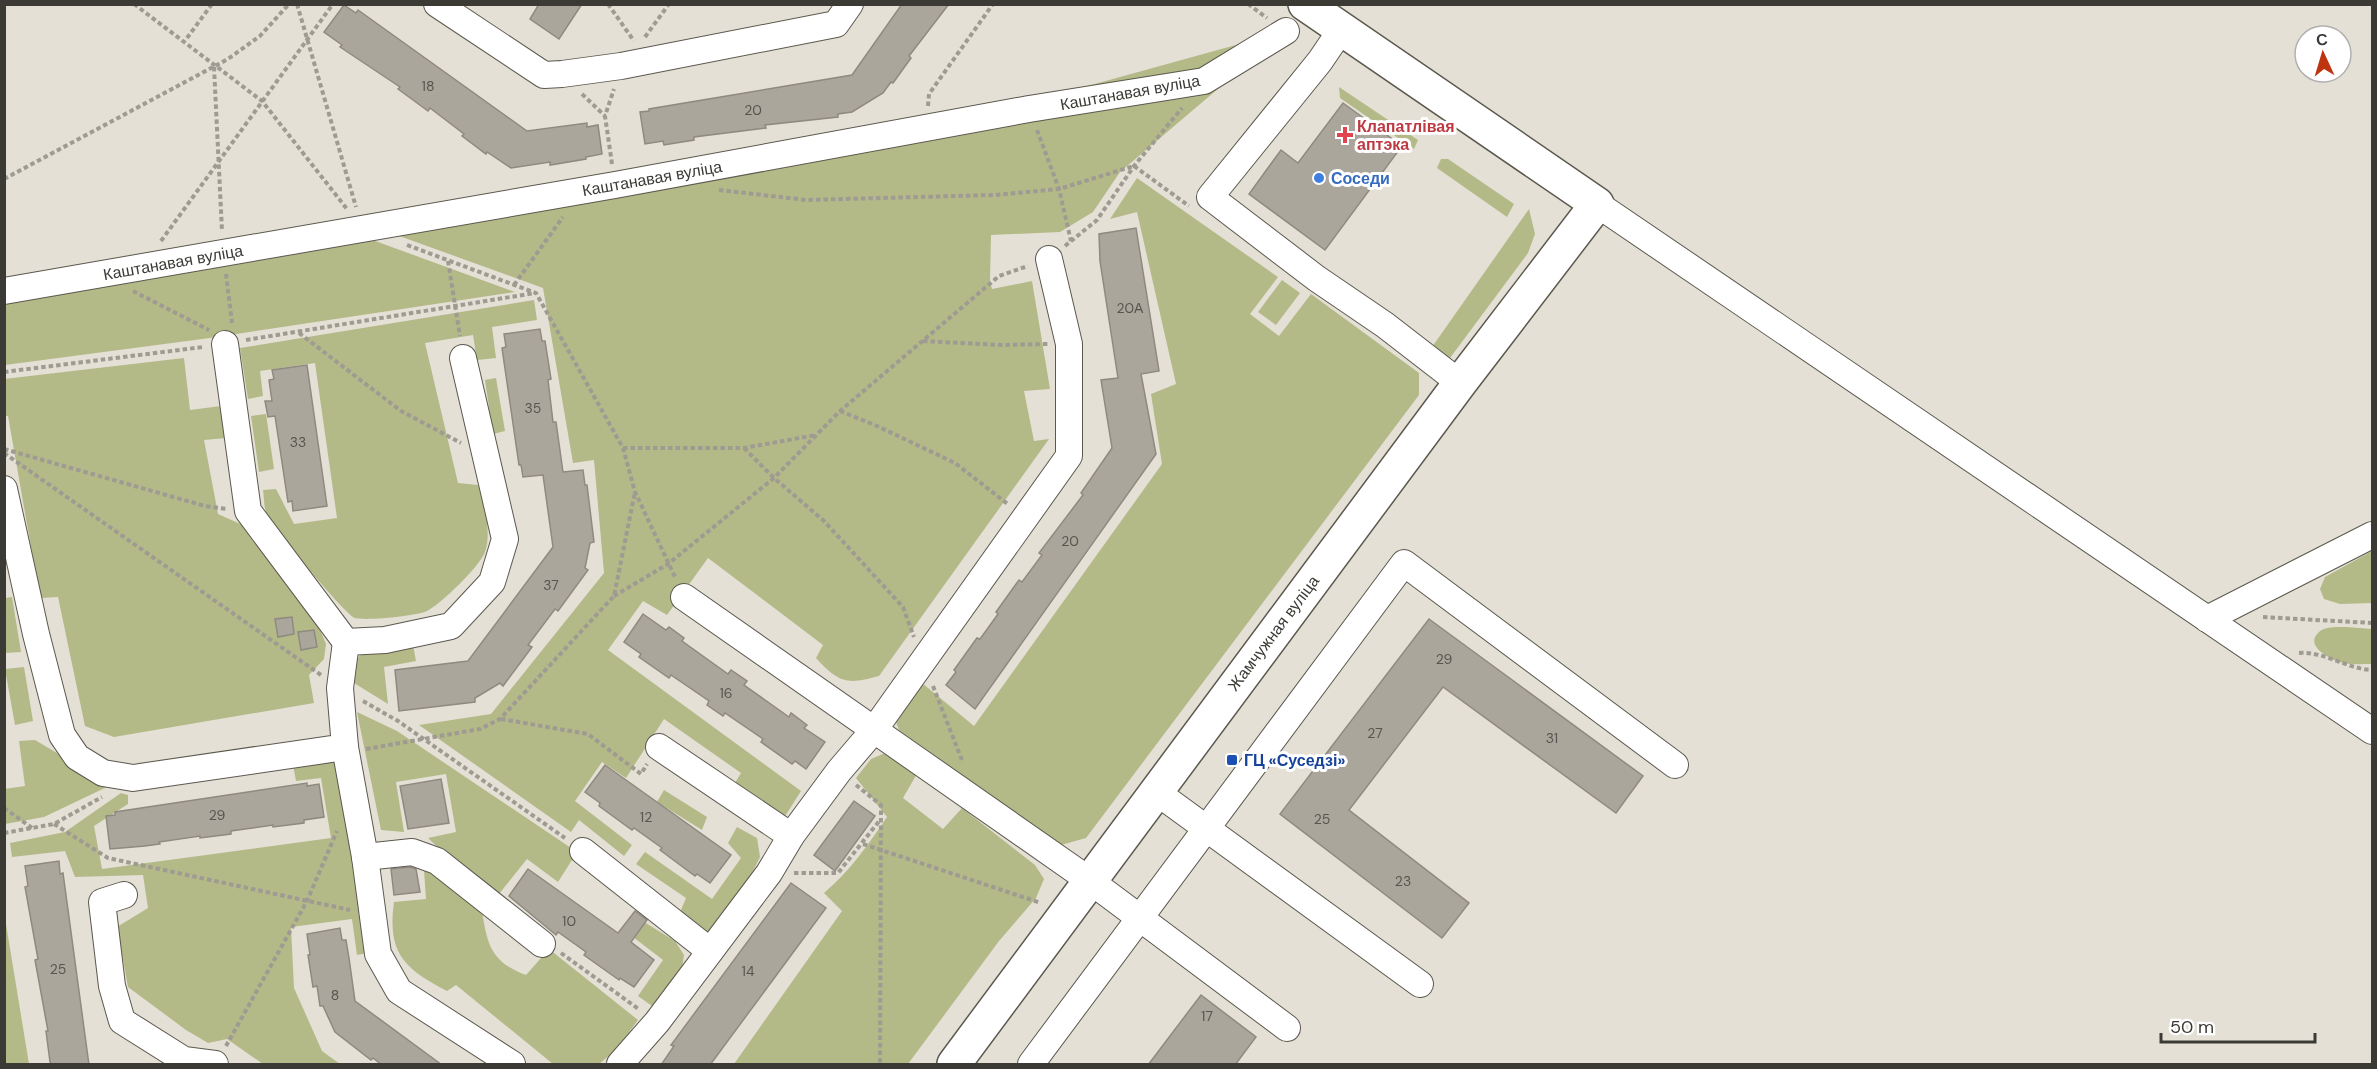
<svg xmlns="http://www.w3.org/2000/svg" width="2377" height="1069" font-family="'DM Sans',sans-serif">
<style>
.green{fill:#b4b988}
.building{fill:#aba69c;stroke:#8f8a80;stroke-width:1.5}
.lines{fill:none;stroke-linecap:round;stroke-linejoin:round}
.minor-casing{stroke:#5c584e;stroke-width:28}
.major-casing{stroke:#5c584e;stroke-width:36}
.path{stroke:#9e9b92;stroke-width:4;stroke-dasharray:4.5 3;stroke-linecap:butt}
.minor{stroke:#fff;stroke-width:26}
.major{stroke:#fff;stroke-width:33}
.health-dot{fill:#e0444e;stroke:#fff;stroke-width:2}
.shop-dot{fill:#3f7fe0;stroke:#fff;stroke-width:2}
.transit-dot{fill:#1a4fb4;stroke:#fff;stroke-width:2}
.labels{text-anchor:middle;stroke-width:6;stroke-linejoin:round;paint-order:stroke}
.number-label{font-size:14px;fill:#57554f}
.street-label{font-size:16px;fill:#3b3a35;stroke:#fff}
.health-label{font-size:16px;font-weight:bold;fill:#be3a42;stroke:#fff;text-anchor:start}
.shop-label{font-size:16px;font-weight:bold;fill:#366cbe;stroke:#fff;text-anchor:start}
.transit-label{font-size:16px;font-weight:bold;fill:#164399;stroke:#fff;text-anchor:start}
</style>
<rect width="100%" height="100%" fill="#e5e0d5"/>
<g class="green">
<path d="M1286 31 1120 172 1093 212 1060 232 991 235 990 281 992 289 1032 281 1050 389 1024 391 1034 441 1049 439 879 676C847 685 839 683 816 658L823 645 708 558 667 615 643 601 608 650 801 791 782 821 732 788 741 773 664 719 626 778 602 762 575 801 632 845 624 856 579 820 571 832 419 725 491 714 604 573 594 460 573 463 543 288 391 233 900 138Z"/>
<path d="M1339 87 1418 140 1414 149 1340 98Z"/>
<path d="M1441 159H1448L1514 204 1507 217 1437 168Z"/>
<path d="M1137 178 1278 277 1250 314 1279 336 1311 294 1419 373V395L1086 838 1061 845 899 730 896 722 922 683 974 726 1162 464 1151 394 1176 384 1137 212 1110 219Z"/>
<path d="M1529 209 1535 234 1528 253 1450 358 1439 360 1425 357Z"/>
<path d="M367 238 515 292 210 338 5 365V303Z"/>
<path d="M1282 280 1300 293 1276 325 1258 312Z"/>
<path d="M534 300 537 320 492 327 496 358 477 360 473 335 425 343 458 483 478 485C484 505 492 531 485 552 480 566 441 604 427 611 416 616 367 621 355 618 345 615 271 525 266 513 264 506 264 497 263 490L276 489 294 524 337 518 315 363 260 371 263 396 248 399 240 348Z"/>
<path d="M184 358 190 410 221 406 226 438 204 440 218 514 247 527 318 625 326 644 324 659 309 675 314 703 114 737 85 726 58 597 40 598 8 416H5L4 379Z"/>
<path d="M496 378 505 431 493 434 485 380Z"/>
<path d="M266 414 274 469 259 472 251 416Z"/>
<path d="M2372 551V603L2340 604 2324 599 2320 589 2325 577Z"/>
<path d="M12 597 21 652 5 653V598Z"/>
<path d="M2346 627 2372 629V664C2362 664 2349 665 2339 662 2329 658 2305 646 2318 633 2324 626 2337 627 2346 627Z"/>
<path d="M413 645 416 661 384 667 388 704 354 683 353 668 359 656 373 650Z"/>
<path d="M24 667 33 721 15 725 5 669Z"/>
<path d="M357 712 397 731 577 852 558 882 527 859 499 894 445 854 428 838 456 832 446 774 396 782 404 832 381 830Z"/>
<path d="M35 740 111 785 44 817 5 824 4 789 25 786 19 741Z"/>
<path d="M885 753 918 772 903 798 943 829 962 808 1035 865 1044 879 1036 898 999 941 908 1064H734L842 911 824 893C850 871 868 845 887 817L856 778 871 759Z"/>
<path d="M336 758 372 952 357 955 352 919 291 927 294 988 322 1051 340 1064H263L227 1039 208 1043 186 1030 128 987 117 927 148 908 143 875 75 877 65 851 12 857 10 843 65 832 121 793 128 795V804L94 826 102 869 331 838 321 778 296 781 293 765Z"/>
<path d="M664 790 707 817 702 830 657 802Z"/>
<path d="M737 827 757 838 760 857 752 873 708 937 678 917 686 898 636 864 645 852 712 899 741 858 728 843Z"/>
<path d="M424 870 437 873 481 905C487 941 488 961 526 975L549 949 638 1020 617 1049 599 1064H553L456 985 447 991C404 969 387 953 394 902L426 899Z"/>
<path d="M4 918H5L29 1064H5Z"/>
<path d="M644 922 675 941 684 955 682 969 652 1006 638 996 663 960 633 937Z"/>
</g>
<g class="building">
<path d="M539 4H582L559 39 530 19Z"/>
<path d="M902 4H949L909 56 911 58 893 83 891 82 883 93 852 112 838 114V117L765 125 766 128 694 137V140L664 145 663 141 645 144 640 112 649 111V109L852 75Z"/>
<path d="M344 5 356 13 358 10 527 131 587 123V127L598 125 602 154 586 157V159L550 165V162L511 168 487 152 486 154 462 136 464 134 430 108 428 111 398 89 400 87 340 47 342 45 324 32Z"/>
<path d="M1343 103 1402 146 1325 250 1249 194 1281 150 1298 163Z"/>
<path d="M1136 228 1159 371 1141 374 1156 454 975 709 946 685 956 672 954 670 977 638 980 639 988 628 998 614 996 612 1019 580 1022 582 1042 555 1039 553 1083 495 1081 493 1112 448 1101 380 1118 378 1100 261 1099 234Z"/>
<path d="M540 329 542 341H545L551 379 548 380 553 422H556L563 472 583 470 585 485H587L594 542 590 543 585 568 588 570 558 611 555 609 528 645 532 647 503 686 500 683 475 698V702L399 711 395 670 468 661 553 547 543 475 523 477 521 465H519L502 348 506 347 504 334Z"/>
<path d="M307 365 327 506 293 511 292 501 288 502 275 416 268 417 265 401H272L269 380 274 379 272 370Z"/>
<path d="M643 614 666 630 669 627 684 638 682 641 728 674 731 670 747 681 744 685 789 717 791 713 807 725 804 728 825 742 806 769 795 761 792 764 761 742 763 739 725 713 723 716 707 705 709 701 671 675 669 678 639 657 641 654 624 642Z"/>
<path d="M292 617 294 634 278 637 275 619Z"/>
<path d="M1429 619 1643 776 1616 813 1443 687 1349 810 1469 903 1442 938 1280 814Z"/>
<path d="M314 630 317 647 301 650 298 632Z"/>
<path d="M605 765 731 855 710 883 697 874 695 876 660 850 662 848 634 828 632 830 599 806 600 803 585 792Z"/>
<path d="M441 779 449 823 408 829 400 786Z"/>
<path d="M307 783V786L319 784 324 817 304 820V823L273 827V825L231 831V834L200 838V836L159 842 160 844 145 846 110 849 106 816 115 815V812Z"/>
<path d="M854 801 875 816 835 871 814 855Z"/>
<path d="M59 861 60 874 63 873 89 1065H52L50 1062 46 1031H48L35 960 38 959 25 887 28 886 25 866Z"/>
<path d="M410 867 416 869 420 892 394 895 391 869Z"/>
<path d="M528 869 618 933 635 911 647 920 631 942 654 960 634 987 620 978 619 980 584 955 586 952 558 932 556 935 509 896Z"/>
<path d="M791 883 826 908 710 1065H661L674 1046 671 1045Z"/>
<path d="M340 928 342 940H346L349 958 355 1001 442 1065H382L373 1058 371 1060 335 1032 323 1006H320L317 986 313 987 308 955H310L307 934Z"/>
<path d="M1201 995 1256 1037 1235 1065H1148Z"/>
</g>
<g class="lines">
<g class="minor-casing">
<g id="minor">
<path d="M437 4 544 75 562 74 621 66 836 24 850 4"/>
<path d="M1341 30 1320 61 1210 197 1316 278 1385 325 1460 383"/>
<path d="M1597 204 2372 731"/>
<path d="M4 291 615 185 1029 109 1204 81 1286 31"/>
<path d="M225 344 248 511 346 642"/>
<path d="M4 489 36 634 62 735 77 757 103 773 133 778 345 747 340 688 346 642 385 640 451 626 492 582 505 539 463 358"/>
<path d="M684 597 1089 880 1287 1028"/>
<path d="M2207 619 2372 535"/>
<path d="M345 747 365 857 378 954 399 991 512 1064"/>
<path d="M659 747 791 836"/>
<path d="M1155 791 1420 984"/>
<path d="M583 851 710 951"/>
<path d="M365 857 412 852 437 861 542 944"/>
<path d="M124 895 102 902 112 986 122 1021 184 1060 215 1064"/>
<path d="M620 1064 657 1022 769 873 791 836 839 771 874 730 1069 456V344L1049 259"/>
<path d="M1031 1064 1404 563 1675 765"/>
</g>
</g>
<g class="major-casing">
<path id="major" d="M954 1064 1460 383 1597 204 1305 4"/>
</g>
<g class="path">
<path d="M134 4 262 101 347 209"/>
<path d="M297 4 356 207"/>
<path d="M608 4 634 41"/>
<path d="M1248 4 1267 18"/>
<path d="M645 37 669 4"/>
<path d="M187 38 212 4"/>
<path d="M214 67 222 231"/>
<path d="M582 94 605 116"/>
<path d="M928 106 929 94 993 4"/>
<path d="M1037 130 1059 189 1071 241"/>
<path d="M612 164 605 116 614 89"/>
<path d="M1134 166 1189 206"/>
<path d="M4 179 228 59 260 36 289 4"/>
<path d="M719 190 806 200 995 195 1059 189 1134 166"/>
<path d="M161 241 333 4"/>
<path d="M407 245 536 293 623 448 635 492 675 577"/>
<path d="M1065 246 1097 220 1134 166 1182 108"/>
<path d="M448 261 460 336"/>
<path d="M226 274 232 323"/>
<path d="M514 285 563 217"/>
<path d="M133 291 209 330"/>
<path d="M299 333 401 411 461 443"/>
<path d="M246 340 535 293"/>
<path d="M923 341 1001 345 1048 344"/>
<path d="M4 372 203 347"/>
<path d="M840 411 877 426 955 463 1009 505"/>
<path d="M623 448H744L816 435"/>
<path d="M744 448 774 478 824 521 903 607 914 637"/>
<path d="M4 449 205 506 227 509"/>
<path d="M4 453 321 675"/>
<path d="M614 596 668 564 774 478 840 411 999 276 1028 266"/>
<path d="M2263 617 2372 623"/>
<path d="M2299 653C2324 651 2347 669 2372 670"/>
<path d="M933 686 963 763"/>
<path d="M363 701 398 721 565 838"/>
<path d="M501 719 588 734 641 774 647 764"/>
<path d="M366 749 480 729 500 719 614 596 635 492"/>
<path d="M856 785 881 805 880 1064"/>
<path d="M4 808 32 828"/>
<path d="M54 824 108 858 350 910"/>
<path d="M4 833 54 824 102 797"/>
<path d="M863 844 1041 903"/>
<path d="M794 873H838L880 820"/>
<path d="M561 953 640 1010"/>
<path d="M226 1046 307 901 337 831"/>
</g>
<use href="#minor" class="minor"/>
<use href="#major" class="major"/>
</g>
<path class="health-dot" d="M1342 126h6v6h6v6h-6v6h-6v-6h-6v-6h6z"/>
<circle class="shop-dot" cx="1319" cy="178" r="6"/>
<rect class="transit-dot" x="1226" y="754" width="12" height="12" rx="3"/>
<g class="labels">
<g class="number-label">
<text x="428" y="91">18</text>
<text x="753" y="115">20</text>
<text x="1130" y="313">20А</text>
<text x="533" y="413">35</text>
<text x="298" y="447">33</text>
<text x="1070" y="546">20</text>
<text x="551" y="590">37</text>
<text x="1444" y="664">29</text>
<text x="726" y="698">16</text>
<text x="1375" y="738">27</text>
<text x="1552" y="743">31</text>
<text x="217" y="820">29</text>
<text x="646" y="822">12</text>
<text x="1322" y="824">25</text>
<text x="1403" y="886">23</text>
<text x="569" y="926">10</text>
<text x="58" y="974">25</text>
<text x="748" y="976">14</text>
<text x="335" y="1000">8</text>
<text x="1207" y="1021">17</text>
</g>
<g class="street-label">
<text transform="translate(1130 92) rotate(-10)" y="6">Каштанавая вуліца</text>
<text transform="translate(652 178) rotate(-10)" y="6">Каштанавая вуліца</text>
<text transform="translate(173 262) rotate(-10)" y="6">Каштанавая вуліца</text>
<text transform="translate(1273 633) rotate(-53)" y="6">Жамчужная вуліца</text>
</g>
<g class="health-label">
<text x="1357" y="132">Клапатлівая<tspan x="1357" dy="18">аптэка</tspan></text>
</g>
<g class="shop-label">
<text x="1331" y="184">Соседи</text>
</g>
<g class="transit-label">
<text x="1244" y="766">ГЦ «Суседзі»</text>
</g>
</g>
<rect width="2377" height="1069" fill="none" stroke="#3b3a35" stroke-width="12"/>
<g transform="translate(2323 54) rotate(356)"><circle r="28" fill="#ffffff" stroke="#b1b0ae" stroke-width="1.5"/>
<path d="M0-4.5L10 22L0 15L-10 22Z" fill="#be340f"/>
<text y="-9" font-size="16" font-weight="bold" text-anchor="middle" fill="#3b3a35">С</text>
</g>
<path d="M2161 1033v9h154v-9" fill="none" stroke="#3b3a35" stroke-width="3"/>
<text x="2170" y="1033" font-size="18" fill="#3b3a35" stroke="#ffffff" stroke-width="4.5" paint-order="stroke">50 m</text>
</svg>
